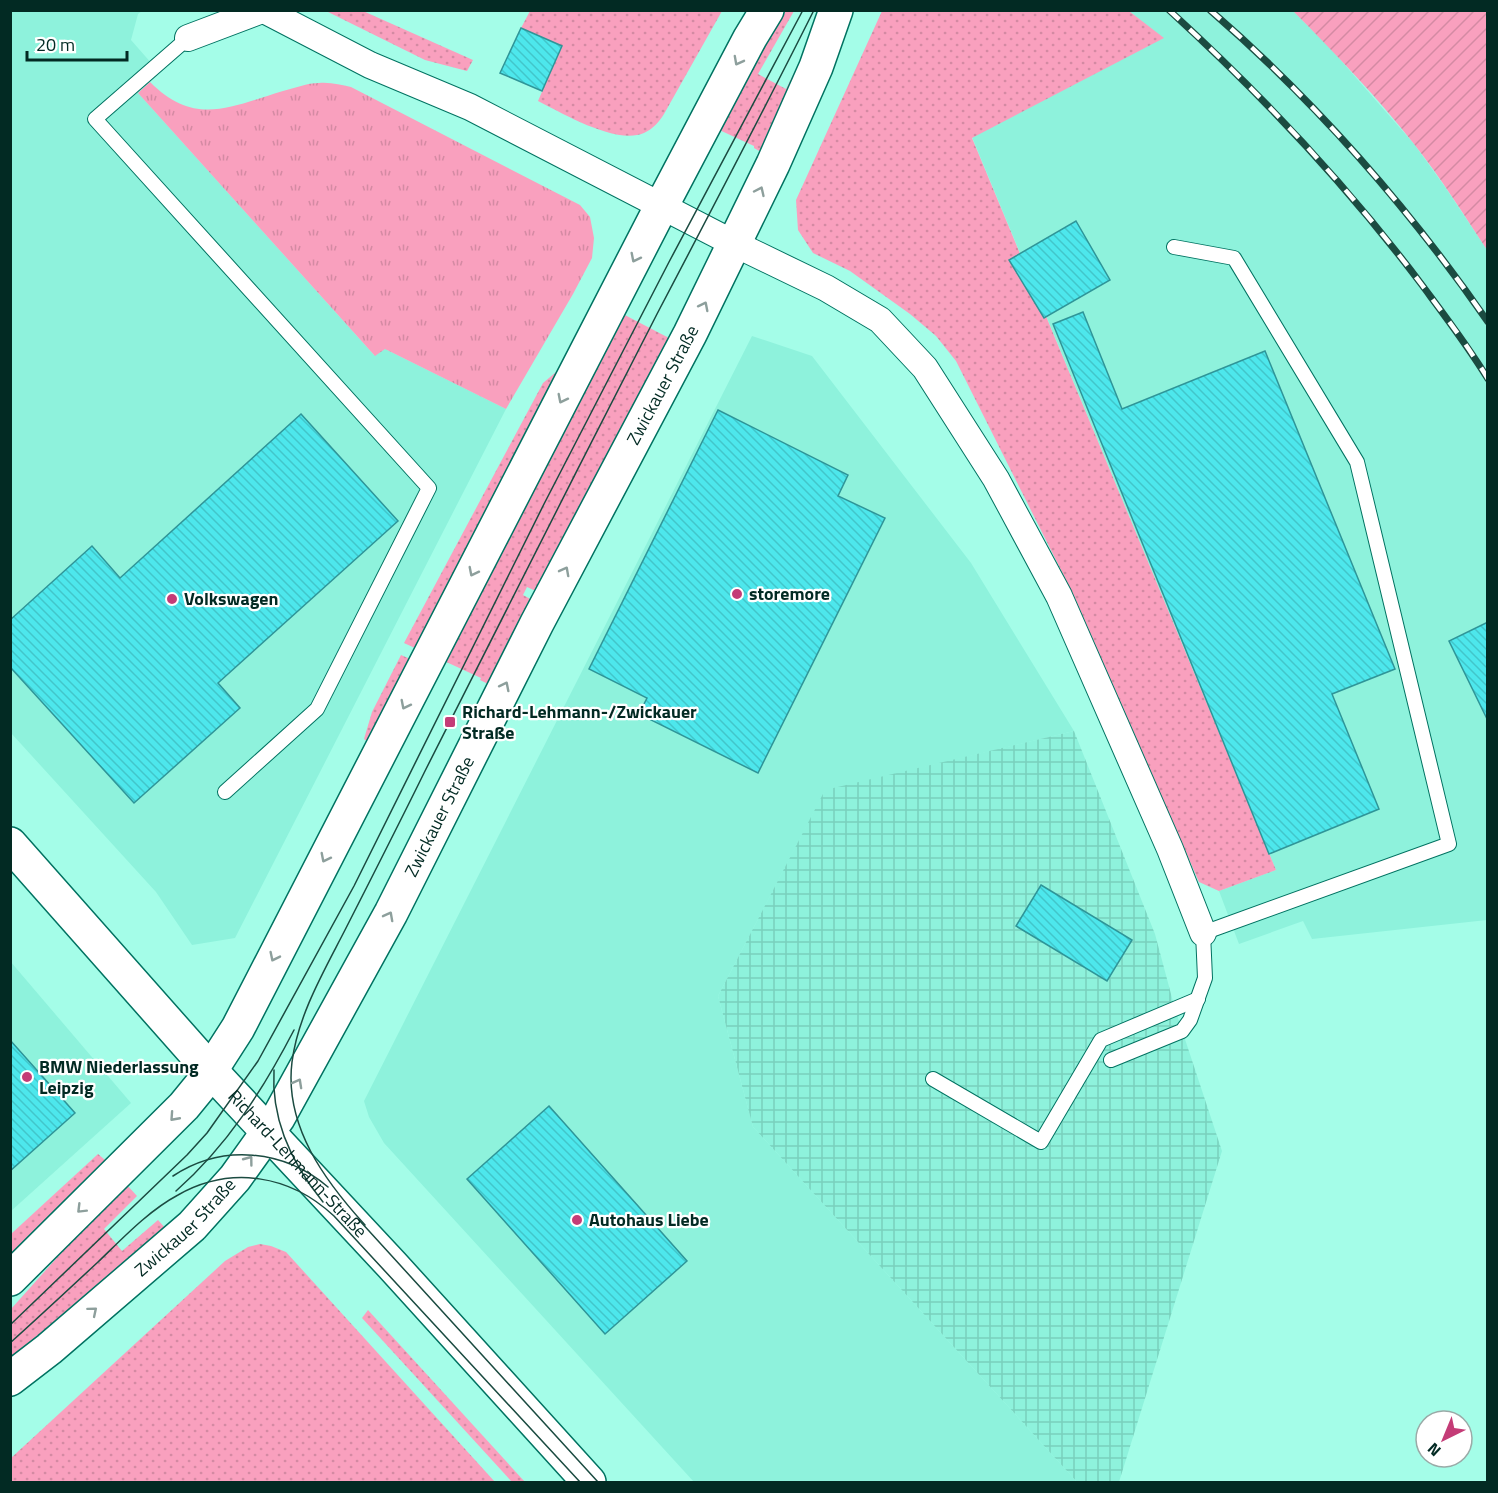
<svg xmlns="http://www.w3.org/2000/svg" width="1498" height="1493" font-family="'Titillium Web',sans-serif">
<style>
.built{fill:#8ef2dc}
.industrial{fill:url(#industrial-grid)}
.grass{fill:url(#grass-dots)}
.park{fill:url(#park-tufts)}
.garden{fill:url(#garden-furrows)}
.building{fill:url(#building-back-hatch);stroke:#2f9598;stroke-width:1.5}
.lines{fill:none;stroke-linecap:round;stroke-linejoin:round}
.service-casing{stroke:#007261;stroke-width:16}
.minor-casing{stroke:#007261;stroke-width:28}
.secondary-casing{stroke:#007261;stroke-width:36}
.primary-casing{stroke:#007261;stroke-width:36}
.service{stroke:#fff;stroke-width:14}
.minor{stroke:#fff;stroke-width:26}
.secondary{stroke:#fff;stroke-width:33}
.primary{stroke:#fff;stroke-width:33}
.tram{stroke:#1b4b41;stroke-width:1.5}
.rail-casing{stroke:#1b4b41;stroke-width:7}
.rail{stroke:#fff;stroke-width:4.5;stroke-dasharray:14;stroke-linecap:butt}
.oneway{stroke:#8d9f9c}
.poi-dot{fill:#c43c77;stroke:#fff;stroke-width:2}
.labels{text-anchor:middle;stroke-width:4.5;stroke-linejoin:round;paint-order:stroke}
.street-label{font-size:18px;fill:#022a23;stroke:#fff}
.poi-label{font-size:18px;font-weight:bold;fill:#022a23;stroke:#fff;text-anchor:start}
</style>
<defs>
<pattern id="industrial-grid" width="8" height="8" patternUnits="userSpaceOnUse" patternTransform="scale(1.5)"><rect width="8" height="8" fill="#8ef2dc"/><path d="M0 4h8M4 0v8" fill="none" stroke="#79d0bc"/></pattern>
<pattern id="grass-dots" width="8" height="8" patternUnits="userSpaceOnUse" patternTransform="scale(1.5)"><rect width="8" height="8" fill="#f9a0be"/><path d="M2 2h.1M6 6h.1" fill="none" stroke="#d48aa3" stroke-width="1.8" stroke-linecap="round"/></pattern>
<pattern id="park-tufts" width="24" height="20" patternUnits="userSpaceOnUse" patternTransform="scale(1.5)"><rect width="24" height="20" fill="#f9a0be"/><path d="M3 7l-1-3M5 7V3M7 7l1-3M15 17l-1-3M17 17v-4M19 17l1-3" fill="none" stroke="#d48aa3"/></pattern>
<pattern id="garden-furrows" width="10" height="10" patternUnits="userSpaceOnUse" patternTransform="scale(1.5)"><rect width="10" height="10" fill="#f9a0be"/><path d="M-1 1l2-2M0 10L10 0M9 11l2-2" fill="none" stroke="#d48aa3"/></pattern>
<pattern id="building-back-hatch" width="6" height="6" patternUnits="userSpaceOnUse" patternTransform="scale(1.5)"><rect width="6" height="6" fill="#4de7ec"/><path d="M-1 5l2 2M0 0l6 6M5-1l2 2" fill="none" stroke="#42c6ca"/></pattern>
</defs>
<rect width="100%" height="100%" fill="#a4fde8"/>
<g class="built">
<path d="M11 11H142L138 14 131 40 160 73 138 93 374 355 385 349 506 409 235 938 192 945 156 892 11 733Z"/>
<path d="M1129 11H1293L1330 48 1414 144 1445 187 1487 250V920L1312 939 1303 921 1239 944 1219 891 1276 870 972 137 1163 38Z"/>
<path d="M752 336 812 356 971 563 1074 731 825 791 718 996 753 1127 1077 1482H694L384 1143 369 1117 364 1101Z"/>
<path d="M10 961 131 1103 11 1211H10Z"/>
</g>
<path class="industrial" d="M1074 731 1155 934 1175 1009 1222 1151 1119 1482H1077L753 1127 718 996 825 790Z"/>
<g class="grass">
<path d="M326 11H363L473 60 467 71 425 60Z"/>
<path d="M530 11V10L722 11 664 114C659 122 653 129 644 133 616 145 564 114 538 101L562 46 521 28Z"/>
<path d="M786 11H794L758 74 786 89 820 22 766 155 754 148V146L715 128Z"/>
<path d="M882 11H1129L1164 38 972 138 1276 870 1219 891 1199 882 1074 596 956 361 936 336 910 314 850 271 813 253 798 230 796 200Z"/>
<path d="M619 312 669 338 538 592 527 587 523 595 534 601 492 686 480 680 481 678 442 660Z"/>
<path d="M562 367 417 649 404 643 543 383Z"/>
<path d="M401 655 410 659 369 743 364 739 372 712Z"/>
<path d="M98 1154 105 1160 11 1254V1234Z"/>
<path d="M127 1185 137 1196 104 1229 122 1251 158 1220 167 1230 11 1363V1309L71 1242Z"/>
<path d="M260 1244 271 1246 286 1252 495 1482H11V1458L225 1261 248 1247Z"/>
<path d="M368 1310 525 1482H512L362 1318Z"/>
</g>
<path class="park" d="M150 82C195 127 230 107 283 91 295 88 307 83 319 83 331 82 341 85 351 87L580 205 590 217 594 238 592 258 573 294 506 409 385 349 375 356 138 93Z"/>
<path class="garden" d="M1293 11H1487V250C1464 215 1441 178 1414 144 1377 97 1335 53 1293 11Z"/>
<g class="building">
<path d="M521 28 562 46 542 91 500 73Z"/>
<path d="M1076 221 1110 280 1044 318 1009 260Z"/>
<path d="M1083 312 1122 409 1265 351 1395 669 1332 694 1379 809 1269 854 1053 324Z"/>
<path d="M718 410 848 475 838 496 885 518 758 773 639 714 647 698 589 669Z"/>
<path d="M301 414 398 521 218 683 240 708 134 803 10 667V620L92 546 120 578Z"/>
<path d="M1488 622V721L1449 641Z"/>
<path d="M1041 885 1132 940 1107 981 1016 926Z"/>
<path d="M10 1040 75 1113 10 1171Z"/>
<path d="M549 1106 687 1261 605 1334 467 1179Z"/>
</g>
<g class="lines">
<g class="service-casing">
<g id="service">
<path d="M188 38 95 119 429 488 317 709 225 792"/>
<path d="M1111 1060 1182 1031 1190 1020 1205 978 1203 933 1449 844 1357 462 1234 258 1174 247"/>
<path d="M933 1079 1041 1142 1101 1040 1198 999"/>
</g>
</g>
<g class="minor-casing">
<g id="minor">
<path d="M264 10 370 65 470 107 735 244 826 288 880 320 925 368 996 479 1059 596 1170 849 1203 933"/>
<path d="M188 38 262 10"/>
</g>
</g>
<g class="secondary-casing">
<g id="secondary">
<path d="M10 1279 184 1106 202 1084 238 1028 662 205 750 38 767 10"/>
<path id="s1" d="M10 1379 49 1349 192 1226 235 1178 278 1118 391 913 537 623 690 334 773 164 816 67 836 10"/>
</g>
</g>
<g class="primary-casing">
<g id="primary">
<path id="s2" d="M10 844 211 1071 392 1265 589 1482"/>
</g>
</g>
<use href="#service" class="service"/>
<use href="#minor" class="minor"/>
<use href="#secondary" class="secondary"/>
<use href="#primary" class="primary"/>
<g class="tram">
<path d="M274 1070C271 1119 292 1164 323 1202"/>
<path d="M173 1176C223 1143 284 1150 328 1187"/>
<path d="M176 1191C227 1146 263 1090 294 1030"/>
<path d="M359 1220 598 1482"/>
<path d="M365 1225C325 1181 284 1126 292 1062 298 1015 324 971 345 930 372 877 399 824 425 771 502 618 579 466 657 314 710 213 763 112 814 10"/>
<path d="M10 1325 187 1155 207 1133 258 1061 354 886 544 504 669 262 803 10"/>
<path d="M10 1343C40 1316 69 1289 98 1262 122 1239 148 1211 178 1195 231 1165 290 1175 334 1216L580 1482"/>
</g>
<g class="rail-casing">
<g id="rail">
<path d="M1169 10C1262 95 1347 185 1422 285 1445 316 1468 346 1488 379"/>
<path d="M1210 10C1315 101 1409 208 1488 322"/>
</g>
</g>
<use href="#rail" class="rail"/>
</g>
<defs><path id="oneway-chevron" d="M-2-3.5L2.5 0L-2 3.5" fill="none" stroke-width="1.6" stroke-linecap="round" stroke-linejoin="round" transform="scale(1.5)"/></defs>
<g class="oneway">
<use href="#oneway-chevron" transform="translate(738 61) rotate(118)"/>
<use href="#oneway-chevron" transform="translate(760 191) rotate(-65)"/>
<use href="#oneway-chevron" transform="translate(635 258) rotate(117)"/>
<use href="#oneway-chevron" transform="translate(704 306) rotate(-63)"/>
<use href="#oneway-chevron" transform="translate(562 399) rotate(117)"/>
<use href="#oneway-chevron" transform="translate(565 571) rotate(-62)"/>
<use href="#oneway-chevron" transform="translate(473 572) rotate(117)"/>
<use href="#oneway-chevron" transform="translate(505 686) rotate(-63)"/>
<use href="#oneway-chevron" transform="translate(405 705) rotate(117)"/>
<use href="#oneway-chevron" transform="translate(325 858) rotate(117)"/>
<use href="#oneway-chevron" transform="translate(389 916) rotate(-62)"/>
<use href="#oneway-chevron" transform="translate(274 957) rotate(116)"/>
<use href="#oneway-chevron" transform="translate(298 1083) rotate(-61)"/>
<use href="#oneway-chevron" transform="translate(174 1117) rotate(132)"/>
<use href="#oneway-chevron" transform="translate(249 1160) rotate(-53)"/>
<use href="#oneway-chevron" transform="translate(81 1209) rotate(135)"/>
<use href="#oneway-chevron" transform="translate(93 1311) rotate(-40)"/>
</g>
<g class="poi-dot">
<circle cx="737" cy="594" r="6"/>
<circle cx="172" cy="599" r="6"/>
<rect x="444" y="716" width="12" height="12" rx="3"/>
<circle cx="27" cy="1077" r="6"/>
<circle cx="577" cy="1220" r="6"/>
</g>
<g class="labels">
<g class="street-label">
<text dy="6" stroke="none"><textPath href="#s1" startOffset="1204">Zwickauer Straße</textPath></text>
<text dy="6" stroke="none"><textPath href="#s1" startOffset="718">Zwickauer Straße</textPath></text>
<text dy="6" stroke="none"><textPath href="#s2" startOffset="430">Richard-Lehmann-Straße</textPath></text>
<text dy="6" stroke="none"><textPath href="#s1" startOffset="232">Zwickauer Straße</textPath></text>
</g>
<g class="poi-label">
<text x="749" y="600">storemore</text>
<text x="184" y="605">Volkswagen</text>
<text x="462" y="718">Richard-Lehmann-/Zwickauer<tspan x="462" dy="21">Straße</tspan></text>
<text x="39" y="1073">BMW Niederlassung<tspan x="39" dy="21">Leipzig</tspan></text>
<text x="589" y="1226">Autohaus Liebe</text>
</g>
</g>
<rect width="1498" height="1493" fill="none" stroke="#022a23" stroke-width="24"/>
<g transform="translate(1444 1439) rotate(223)"><circle r="28" fill="#ffffff" stroke="#9aaaa7" stroke-width="1.5"/>
<path d="M0-4.5L10 22L0 15L-10 22Z" fill="#c43c77"/>
<text y="-9" font-size="16" font-weight="bold" text-anchor="middle" fill="#022a23">N</text>
</g>
<path d="M27 51v9h100v-9" fill="none" stroke="#022a23" stroke-width="3"/>
<text x="36" y="51" font-size="18" fill="#022a23" stroke="#ffffff" stroke-width="4.5" paint-order="stroke">20 m</text>
</svg>
